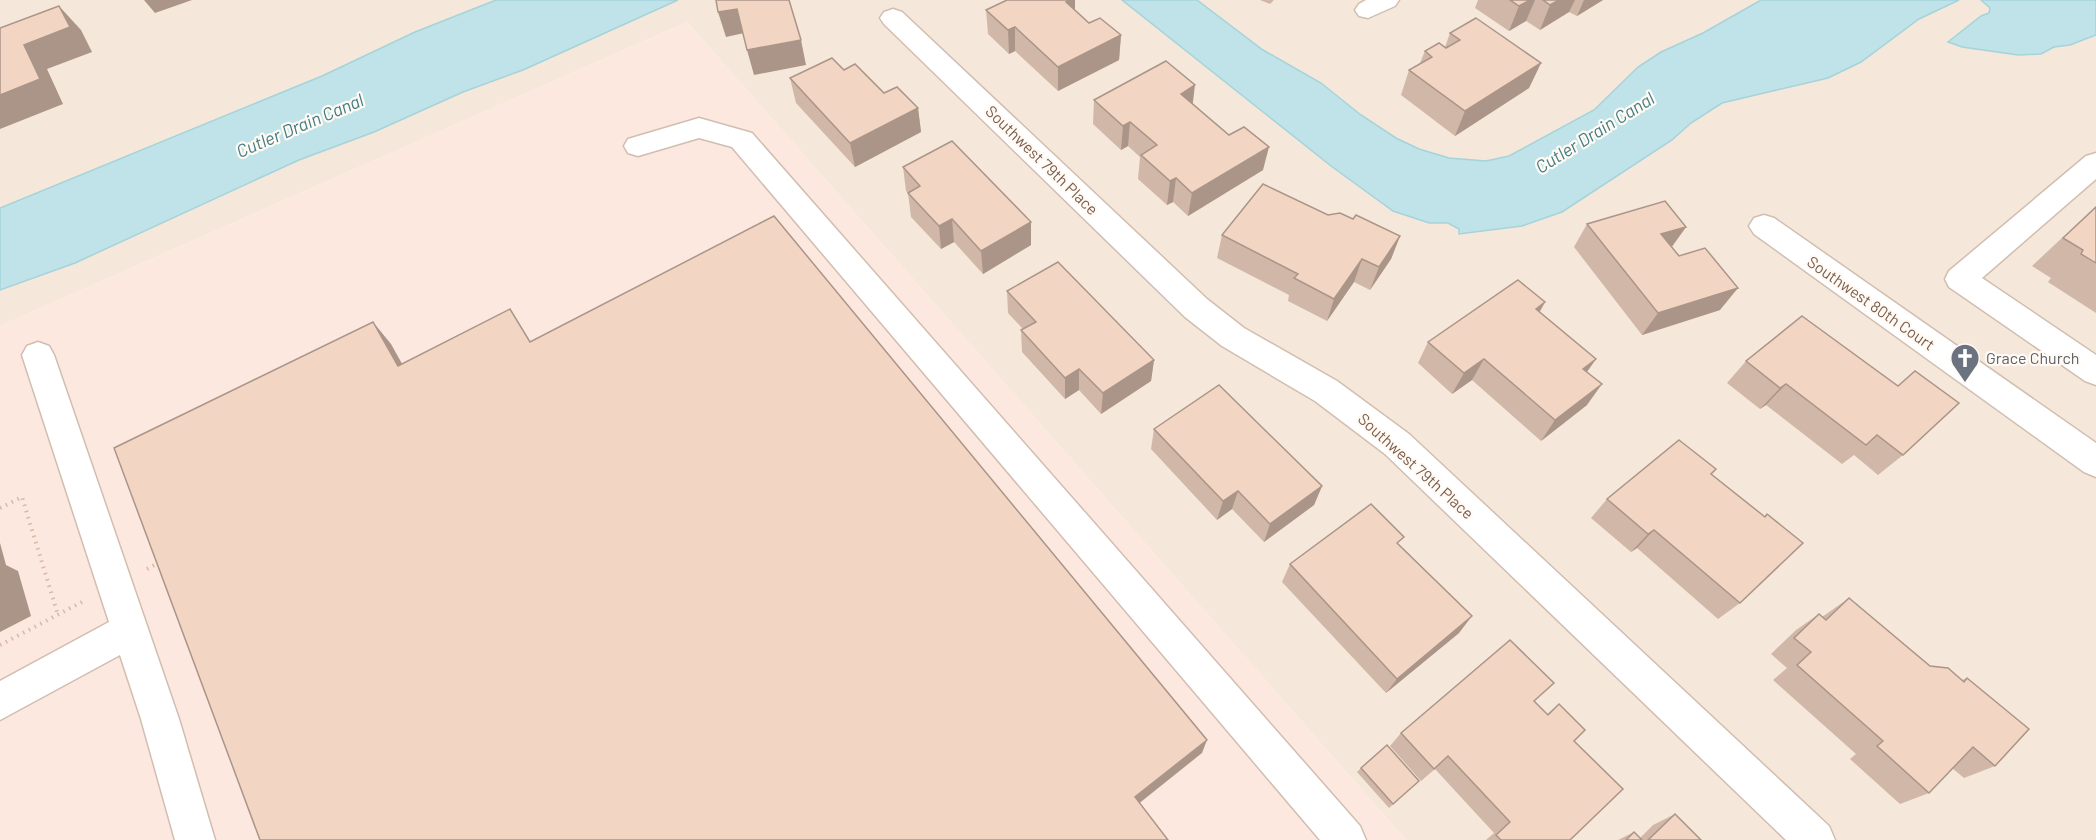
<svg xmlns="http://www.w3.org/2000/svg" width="2096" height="840" font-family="Barlow,sans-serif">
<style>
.residential{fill:#f5e8da}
.commercial{fill:#fde8e0}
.water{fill:#bfe3e8;stroke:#a5d3da;stroke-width:1.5}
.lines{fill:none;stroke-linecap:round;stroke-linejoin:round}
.minor-casing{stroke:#d1beb0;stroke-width:3}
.path{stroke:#d9b8a5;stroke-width:4;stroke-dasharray:1.5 5;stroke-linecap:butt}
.minor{fill:#fff;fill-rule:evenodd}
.wall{fill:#d1b7a8}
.shaded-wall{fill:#aa9588}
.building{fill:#f3d5c3;stroke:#aa9588;stroke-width:1.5}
.labels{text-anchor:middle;stroke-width:4.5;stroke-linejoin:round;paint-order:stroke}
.street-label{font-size:16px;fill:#7a5c4d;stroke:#fffaf3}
.worship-label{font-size:16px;fill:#5b616d;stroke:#fffaf3;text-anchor:start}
.water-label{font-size:18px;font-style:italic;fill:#437c86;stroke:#fffaf3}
</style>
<rect width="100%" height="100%" fill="#fdf6ec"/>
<path class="residential" d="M0 0H2096V840H1406L687 22 0 326Z"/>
<path class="commercial" d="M687 22 1406 840H0V326Z"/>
<g class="water">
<path d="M496 0H678L523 70 463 92 374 132 299 160 75 263 0 290V208L322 76 415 32Z"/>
<path d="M1122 0H1197L1263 50 1321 83 1361 115 1396 138 1419 149 1449 158 1486 161 1509 156 1594 110 1638 67 1661 52 1703 33 1761 0H1959L1919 19 1861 62 1828 78 1722 103 1691 123 1672 140 1562 212 1522 226 1459 234V229L1448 223H1429L1393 211 1331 166Z"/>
<path d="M1981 0H2096V35L2070 45 2054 47 2041 54 2018 55 1962 47 1948 42 1981 16 1989 13 1990 8Z"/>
</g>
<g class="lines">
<g class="minor-casing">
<g id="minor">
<path d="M1366 0H1399L1395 6 1368 18 1359 16 1355 10 1359 4Z"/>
<path d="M893 9 902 12 1207 299 1244 328 1337 381 1409 434 1829 826 1835 840H1786L1385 454 1315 401 1222 346 1185 317 884 24 880 18 884 12Z"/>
<path d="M699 118 752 133 1360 826 1366 840H1320L732 147 699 138 638 156 628 153 624 146 628 139Z"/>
<path d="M2096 153V179L1982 278 2096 355V385L2085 381 1949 287 1945 279 1949 271 2086 156Z"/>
<path d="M1764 215 1774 218 2096 443V477L2084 472 1754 234 1749 226 1754 218Z"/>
<path d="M38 342 49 346 54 355 179 719 215 840H175L141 719 120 655 0 720V681L109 622 22 355 27 346Z"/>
</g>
</g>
<g class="path">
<path d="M0 508 22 497 58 615"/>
<path d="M147 569 162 561"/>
<path d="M0 645 82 602"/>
</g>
<use href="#minor" class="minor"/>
</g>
<g class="wall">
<path d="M1007 0H1075V10L1089 23 1121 35 1119 60 1058 91 1015 51 1009 54 988 34 986 10Z"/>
<path d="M1260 0H1274L1270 4Z"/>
<path d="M1478 0H1603L1577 16 1569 12 1540 30 1526 21 1509 31 1475 8Z"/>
<path d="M1450 33 1541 63 1529 88 1455 136 1401 95 1409 70 1420 63 1425 51 1445 47Z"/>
<path d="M844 70 884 93 918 108 921 132 855 167 796 103 790 78Z"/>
<path d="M1094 100 1193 104 1263 170 1188 216 1173 202 1167 205 1138 179 1140 157 1128 146 1121 150 1093 124Z"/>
<path d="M903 167 1031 245 983 274 954 242 941 249 911 217 908 193 906 191Z"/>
<path d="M2096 206V313L2048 282 2051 278 2032 266Z"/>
<path d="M1328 215 1353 219 1400 236 1391 259 1370 290 1354 282 1327 321 1288 301 1289 295 1217 258 1222 235Z"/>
<path d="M1587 224 1686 227 1672 247 1720 310 1642 335 1574 247Z"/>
<path d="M1007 291 1154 360 1151 381 1101 414 1079 390 1065 399 1022 352 1021 330 1023 329 1008 313Z"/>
<path d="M1545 302 1540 312 1596 359 1587 372V405L1541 441 1472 380 1452 394 1418 363 1428 342Z"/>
<path d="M1802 316 1903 455 1878 475 1854 455 1842 464 1766 405 1760 409 1727 383 1746 361Z"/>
<path d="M1154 429 1322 486 1314 505 1264 542 1232 509 1217 520 1151 449Z"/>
<path d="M1711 474 1764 517 1767 514 1740 603 1718 619 1637 548 1631 552 1591 518 1607 499Z"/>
<path d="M1399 545 1459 633 1386 693 1282 582 1290 564Z"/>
<path d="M1849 598 1930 666 1962 680 1967 678 1995 766 1964 778 1952 768 1929 793 1900 804 1850 759 1856 754 1773 680 1787 668 1771 654 1796 630 1819 614 1822 617Z"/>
<path d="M1534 701 1547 714 1559 704 1574 741 1570 840H1486L1494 833 1435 769 1421 781 1390 746 1401 733Z"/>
<path d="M1361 768 1419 781 1389 808 1357 772Z"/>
<path d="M1675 814 1701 840H1618L1634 832 1640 838 1653 825Z"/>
</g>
<g class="shaded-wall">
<path d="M144 0H192L155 13Z"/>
<path d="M1070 0H1075V22L1066 2Z"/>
<path d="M1530 0H1535L1526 21 1509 31 1519 6Z"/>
<path d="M1559 0H1575L1569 12 1540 30 1550 5Z"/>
<path d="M1584 0H1603L1577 16Z"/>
<path d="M59 6 81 30 92 52 47 69 63 104 0 129V95L24 45Z"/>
<path d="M737 9 744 33 726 37 718 12Z"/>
<path d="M1015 27V51L1009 54 1008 30Z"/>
<path d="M1121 35 1119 60 1058 91V67Z"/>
<path d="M801 40 806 65 754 75 747 50Z"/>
<path d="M1541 63 1529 88 1455 136 1465 111Z"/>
<path d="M1195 85 1192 110 1181 94Z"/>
<path d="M918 108 921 132 855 167 850 143Z"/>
<path d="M1130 122 1128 146 1121 150 1123 126Z"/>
<path d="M1269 147 1263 170 1188 216 1192 193Z"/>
<path d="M1176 178 1173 202 1167 205 1170 181Z"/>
<path d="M952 219 954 242 941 249 939 226Z"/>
<path d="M1031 222V245L983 274 981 251Z"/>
<path d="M1686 227 1670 249 1661 234Z"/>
<path d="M1400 236 1391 259 1370 290 1379 267Z"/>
<path d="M1362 259 1354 282 1327 321 1334 299Z"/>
<path d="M1738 288 1720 310 1642 335 1658 313Z"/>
<path d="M1545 302 1532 324 1536 309Z"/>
<path d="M373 322 391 344 415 387 398 366Z"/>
<path d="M1484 359 1472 380 1452 394 1464 373Z"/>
<path d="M1596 359 1581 380 1583 369Z"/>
<path d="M1154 360 1151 381 1101 414 1103 393Z"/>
<path d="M1079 369V390L1065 399V378Z"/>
<path d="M1602 384 1587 405 1541 441 1555 420Z"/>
<path d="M1786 384 1766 405 1760 409 1780 388Z"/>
<path d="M1322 486 1314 505 1264 542 1270 524Z"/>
<path d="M1238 491 1232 509 1217 520 1223 501Z"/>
<path d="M1654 530 1637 548 1631 552 1648 534Z"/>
<path d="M0 543 6 565 18 571 31 616 0 632Z"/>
<path d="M1472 616 1459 633 1386 693 1397 679Z"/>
<path d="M1207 740 1202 753 1132 809 1135 797Z"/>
</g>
<g class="building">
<path d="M716 0H789L801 40 747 50 737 9 718 12Z"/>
<path d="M1007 0H1070L1066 2 1089 23 1100 18 1121 35 1058 67 1015 27 1008 30 986 10Z"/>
<path d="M1510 0H1530L1519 6Z"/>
<path d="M1543 0H1559L1550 5Z"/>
<path d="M59 6 70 27 24 45 40 79 0 95V28Z"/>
<path d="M1476 18 1541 63 1465 111 1409 70 1432 57 1425 51 1439 43 1446 48 1460 40 1450 33Z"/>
<path d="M832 58 844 70 855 64 884 93 897 87 918 108 850 143 790 78Z"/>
<path d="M1166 61 1195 85 1181 94 1229 135 1244 127 1269 147 1192 193 1176 178 1170 181 1141 155 1157 145 1130 122 1123 126 1094 100Z"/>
<path d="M952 141 1031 222 981 251 952 219 939 226 908 193 920 186 903 167Z"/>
<path d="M1263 184 1328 215 1340 213 1353 219 1356 215 1400 236 1379 267 1362 259 1334 299 1294 278 1298 274 1222 235Z"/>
<path d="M1665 201 1686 227 1661 234 1679 256 1705 248 1738 288 1658 313 1587 224Z"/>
<path d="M2096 207V263L2081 254 2083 250 2063 238Z"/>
<path d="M774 216 1207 740 1135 797 1168 840H260L114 448 373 322 398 366 510 309 530 342Z"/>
<path d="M1058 262 1154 360 1103 393 1079 369 1065 378 1021 330 1036 322 1007 291Z"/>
<path d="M1518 280 1545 302 1536 309 1596 359 1583 369 1602 384 1555 420 1484 359 1464 373 1428 342Z"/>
<path d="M1802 316 1898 386 1915 371 1959 403 1903 455 1877 435 1866 445 1786 384 1780 388 1746 361Z"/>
<path d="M1219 385 1322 486 1270 524 1238 491 1223 501 1154 429Z"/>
<path d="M1679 440 1716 469 1711 474 1765 517 1767 514 1803 543 1740 603 1654 530 1648 534 1607 499Z"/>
<path d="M1371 504 1404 537 1397 543 1472 616 1397 679 1290 564Z"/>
<path d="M1849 598 1930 666 1948 668 1964 682 1967 678 2029 729 1995 766 1973 747 1929 793 1877 746 1883 741 1797 665 1811 652 1794 638 1819 614 1826 620Z"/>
<path d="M1510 640 1554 683 1534 701 1548 715 1559 704 1585 730 1574 741 1623 789 1570 840H1501L1496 835 1510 822 1448 756 1434 769 1401 733Z"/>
<path d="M1387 745 1419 781 1393 804 1361 768Z"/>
<path d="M1675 814 1701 840H1648Z"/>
<path d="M1634 832 1642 840H1626Z"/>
</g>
<defs>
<g id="church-pin" transform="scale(1.5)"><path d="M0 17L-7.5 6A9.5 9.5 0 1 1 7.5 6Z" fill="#6b7280" stroke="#fffaf3"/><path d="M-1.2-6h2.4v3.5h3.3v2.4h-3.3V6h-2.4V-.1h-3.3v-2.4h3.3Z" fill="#fff"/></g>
</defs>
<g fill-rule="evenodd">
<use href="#church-pin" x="1965" y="358"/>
</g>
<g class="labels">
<g class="street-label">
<text transform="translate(1042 160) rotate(44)" y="6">Southwest 79th Place</text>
<text transform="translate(1871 303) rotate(35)" y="6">Southwest 80th Court</text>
<text transform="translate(1416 466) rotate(42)" y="6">Southwest 79th Place</text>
</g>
<g class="worship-label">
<text x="1986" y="364">Grace Church</text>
</g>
<g class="water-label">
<text transform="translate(300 126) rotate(-23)" y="6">Cutler Drain Canal</text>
<text transform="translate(1595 133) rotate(-32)" y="6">Cutler Drain Canal</text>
</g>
</g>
</svg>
